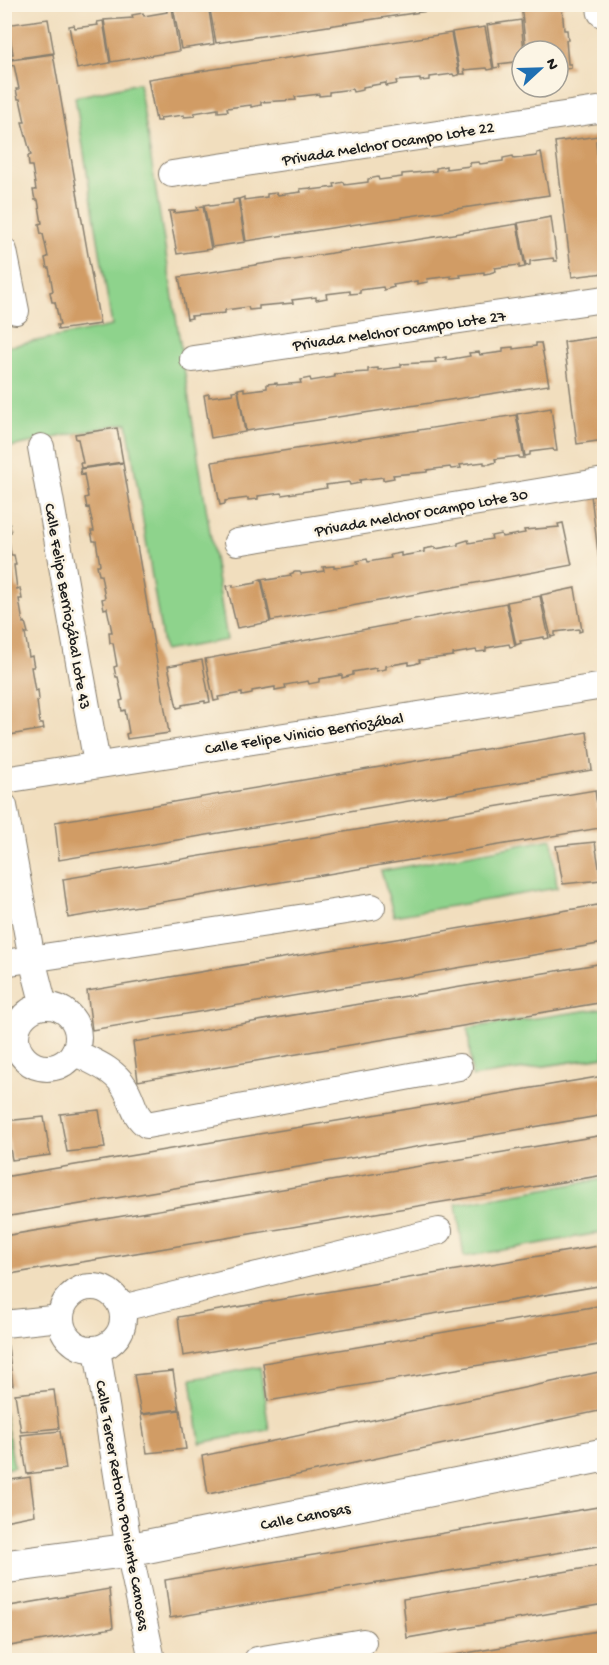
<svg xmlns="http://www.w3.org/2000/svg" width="609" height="1665" font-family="'Gochi Hand',sans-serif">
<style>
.green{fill:#8ed38c;stroke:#557854;stroke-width:1.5}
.building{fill:#d19c65}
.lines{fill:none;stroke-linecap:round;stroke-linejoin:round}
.street-casing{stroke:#867d6d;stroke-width:28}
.secondary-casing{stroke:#867d6d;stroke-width:35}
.street{stroke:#fff;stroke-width:26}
.secondary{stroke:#fff;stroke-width:33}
.labels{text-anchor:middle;stroke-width:5;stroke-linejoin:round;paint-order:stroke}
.street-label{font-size:16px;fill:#1c1c1c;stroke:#fcf5e5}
</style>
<rect width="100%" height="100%" fill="#fcf5e5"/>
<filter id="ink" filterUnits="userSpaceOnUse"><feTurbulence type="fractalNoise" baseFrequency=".0167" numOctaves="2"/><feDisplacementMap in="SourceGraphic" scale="12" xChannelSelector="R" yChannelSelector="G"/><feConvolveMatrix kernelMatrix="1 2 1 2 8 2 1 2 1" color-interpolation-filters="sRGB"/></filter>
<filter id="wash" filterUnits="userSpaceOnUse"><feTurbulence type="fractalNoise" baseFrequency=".008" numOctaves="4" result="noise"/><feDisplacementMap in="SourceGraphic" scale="24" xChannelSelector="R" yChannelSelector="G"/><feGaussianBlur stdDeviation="1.35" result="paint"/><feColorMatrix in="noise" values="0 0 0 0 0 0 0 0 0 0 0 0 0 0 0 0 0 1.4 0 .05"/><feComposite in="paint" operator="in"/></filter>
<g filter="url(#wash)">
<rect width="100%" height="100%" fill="#f1debe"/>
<g class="green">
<path d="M139 83 227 640 164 651 127 423 5 448V347L112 326 75 97Z"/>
<path d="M552 839 557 888 394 916 381 871Z"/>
<path d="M604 1008V1057L472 1077 468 1028Z"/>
<path d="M604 1179V1232L464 1257 456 1204Z"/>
<path d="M260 1367 269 1430 200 1443 191 1379Z"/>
<path d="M4 1411 14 1467 5 1469H4Z"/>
</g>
<g id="blocks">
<g class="building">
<path d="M202 4H208L214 44 181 49 173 7 178 6 179 8Z"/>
<path d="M209 4H460V6L216 43Z"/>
<path d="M521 4H567L562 7 564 30H567L568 40H566L568 64H571V68L558 70V51H526Z"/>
<path d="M172 8 179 51 111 62 104 20 133 18 132 15 143 13 144 16 167 12V9Z"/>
<path d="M48 19 54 53 11 59V54H13L9 30 7 31 5 25Z"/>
<path d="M521 20 524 51H522V61L499 64 500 67 494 68 487 25Z"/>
<path d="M103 21 110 63 77 69 69 26 74 25 75 28 98 25 97 22Z"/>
<path d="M485 27 493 69 488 70 487 68 464 70 465 74H460L452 32Z"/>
<path d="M451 33 459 75 454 76 453 74 430 77V80L420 81V79L396 81 397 84 386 86V83L363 87V90L353 92 352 89 329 92V95L319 96V94L295 97 296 100 261 102V105L251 107V105L227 108 228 111 218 112V109L194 113 195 116 184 117V115L160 118 161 121H156L148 79Z"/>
<path d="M53 54 100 324 58 330 57 325H60L55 302H52L50 292 53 291 49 268H47L45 258 48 257 43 234H41L39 224 42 223 38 200H35L33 190H36L32 166H29L28 156 31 155 22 122H25L20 99H18L16 89H19L14 65 11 66V60Z"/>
<path d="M598 136V141H596L598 165 601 164 603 199 604 198V273L572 277 555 142Z"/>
<path d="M541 152 549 195 246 241 239 199 244 197V200L267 197V194L277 193 278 195 301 192 300 189 311 188V190L335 187 334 184 344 182 345 185 368 182V179L378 177 379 180 402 177V174L436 171V168L446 166V169L470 166 469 163 479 162 480 164 503 161V158L513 156 514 159 537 156V153Z"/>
<path d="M238 199 245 242 212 247 204 205 209 204 210 206 233 203V200Z"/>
<path d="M203 206 211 249 177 254 169 211H175L174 213 198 210 197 207Z"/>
<path d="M551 217 557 261H554L553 258 530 261V265L526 266 518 223Z"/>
<path d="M517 224 525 267 519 268V265L495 268 496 271 490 273 484 274V272L460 275 461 277 451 278V276L427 279 428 282 422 283 417 284V281L393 285 394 287 384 290 383 287 360 290V293L350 294V291L326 294 327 298 316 300V297L292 300 293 303 259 306V309L249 310 248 307 225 310V313L191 316 192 318 187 319 179 277Z"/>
<path d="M604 336V440L577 444 564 342Z"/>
<path d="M536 343H541L549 385 246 431 238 389 244 388V391L267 388V384L277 383V385L301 383 300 380 310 378 311 381 335 377 334 374 368 372V369L378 368V370L401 367V364L436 362 435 359 446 357V360L470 356 469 353 479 352 480 355 503 352V348L513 347V349L536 346Z"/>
<path d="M238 390 245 432 211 438 204 395 209 394V397L233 394 232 391Z"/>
<path d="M551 408 557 451H554L553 449 530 452V455L525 456 517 414Z"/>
<path d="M516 415 524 458H519V456L495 459 496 462 490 464H484V462L460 465 461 468 451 469 450 467 427 470V472L393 475 394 478 383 480V477L360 480V483L350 485 349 482 326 485 327 488 282 495 281 493 258 496V499L248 500V498L225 501V504L220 505 212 462Z"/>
<path d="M117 428 123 462 81 468 80 463H83L78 439H76L75 434Z"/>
<path d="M123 463 169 733 127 739 126 734 129 733 125 710 122 711 120 701 123 700 118 677H116L114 667 117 666 113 643H110L109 632H112L107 608 104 609 102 599 105 598 101 575H99L97 565H100L96 541H93L91 531H94L89 507 87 508 85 498 88 497 84 474 81 475 80 469Z"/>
<path d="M604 493V593H603L591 495Z"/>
<path d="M9 521 11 532H8L11 555H14L16 565H14L17 589 20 588 22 599H19L23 623 25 622 28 633H25L29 657 32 656 33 662 34 667H31L35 691 38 690 39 700 37 701 40 724H43L44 729 4 736V522Z"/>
<path d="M563 523 572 565 271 621 262 579 267 578V580L291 576 290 574 295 572H300L301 574 324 571 323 567 334 566V568L358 564 357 561 367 559 368 562 391 558 390 555 401 553V556L424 552V549L435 547V549L458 545V543L468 540 469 543 492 539 491 536 501 534 502 537 525 533 524 530 559 527 558 524Z"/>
<path d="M261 579 270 622 237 628 227 586 233 585V587L256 583V581Z"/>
<path d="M575 588 582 631 579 632V629L555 632V636L551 637 541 595Z"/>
<path d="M540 596 549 638 544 639V637L520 641 521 643 516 645 507 602Z"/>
<path d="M506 603 515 646 510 647 509 644 486 648V651L477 652 476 650 453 654V656L419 660 420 662 415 664 409 665V662L386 666V669L376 671V668L353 672V675L342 678V675L319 679V682L309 684 308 681 285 685 286 688 275 690V687L252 691V694L242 696V693L218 697 219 700 214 701 205 659Z"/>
<path d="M202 660 210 702 205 703V701L182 705V707L177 708 168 666Z"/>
<path d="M587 732 592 770 59 860 55 822Z"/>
<path d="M595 790 600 828 68 918 63 879Z"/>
<path d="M595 842 601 880 563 884 556 846Z"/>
<path d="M604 904V943L92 1030 87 991Z"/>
<path d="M604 963V1002L138 1081 133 1042Z"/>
<path d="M604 1076V1115L4 1217V1177Z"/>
<path d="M99 1110 105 1148 67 1152 60 1114Z"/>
<path d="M44 1117 50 1155 12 1160 5 1121Z"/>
<path d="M604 1135V1175L4 1275V1236Z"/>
<path d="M604 1245V1285L183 1356 178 1317Z"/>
<path d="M604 1305V1344L268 1401 263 1363Z"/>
<path d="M4 1346H8L13 1385 4 1386Z"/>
<path d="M173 1371 179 1409 141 1414 134 1375Z"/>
<path d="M604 1371V1410L208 1494 202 1456Z"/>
<path d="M54 1390 59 1428 21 1432 15 1394Z"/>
<path d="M180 1410 186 1449 147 1453 141 1415Z"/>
<path d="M60 1431 66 1469 27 1474 21 1435Z"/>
<path d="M30 1477 35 1515 4 1521V1481Z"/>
<path d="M604 1506V1545L170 1618 165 1580Z"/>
<path d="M604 1565V1604L407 1638 403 1599Z"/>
<path d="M109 1589 113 1628 4 1647V1607Z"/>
<path d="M604 1630V1660H431V1659Z"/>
</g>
</g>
</g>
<g filter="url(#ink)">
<use href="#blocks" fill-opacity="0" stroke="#867d6d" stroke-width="1.5"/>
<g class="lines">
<g class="street-casing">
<g id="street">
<path d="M172 174 604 109"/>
<path d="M4 251 16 311"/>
<path d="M193 359 604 299"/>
<path d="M41 447 97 764"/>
<path d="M237 542 604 481"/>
<path d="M4 780 604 686"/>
<path d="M4 806 32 959 44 1006"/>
<path d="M4 963 372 907"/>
<circle cx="47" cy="1037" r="31"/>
<path d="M74 1052C91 1061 114 1069 124 1086 133 1099 133 1116 147 1125L459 1067"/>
<circle cx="92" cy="1318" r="31"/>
<path d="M122 1308 439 1231"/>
<path d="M4 1324 61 1318"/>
<path d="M97 1349 129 1550 152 1660"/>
<path d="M257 1660 363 1642"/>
</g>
</g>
<g class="secondary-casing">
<g id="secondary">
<path d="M604 4V11"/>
<path d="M4 1567 129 1550 604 1455"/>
</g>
</g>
<use href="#street" class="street"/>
<use href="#secondary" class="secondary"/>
</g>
</g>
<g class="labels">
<g class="street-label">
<text transform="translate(388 142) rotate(-9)" y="6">Privada Melchor Ocampo Lote 22</text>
<text transform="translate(399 329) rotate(-8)" y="6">Privada Melchor Ocampo Lote 27</text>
<text transform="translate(421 511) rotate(-10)" y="6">Privada Melchor Ocampo Lote 30</text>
<text transform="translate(69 606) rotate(80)" y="6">Calle Felipe Berriozábal Lote 43</text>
<text transform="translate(304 732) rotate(-9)" y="6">Calle Felipe Vinicio Berriozábal</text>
<text transform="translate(124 1505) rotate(80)" y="6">Calle Tercer Retorno Poniente Canosas</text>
<text transform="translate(305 1515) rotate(-11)" y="6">Calle Canosas</text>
</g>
</g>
<rect width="609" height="1665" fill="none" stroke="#fcf5e5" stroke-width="24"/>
<g transform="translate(540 69) rotate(68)"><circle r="28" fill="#fcf5e5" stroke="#a29e95" stroke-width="1.5"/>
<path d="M0-4.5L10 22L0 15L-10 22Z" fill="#1f6fb2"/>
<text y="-9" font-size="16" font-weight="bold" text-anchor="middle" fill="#1c1c1c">N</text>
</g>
</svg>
